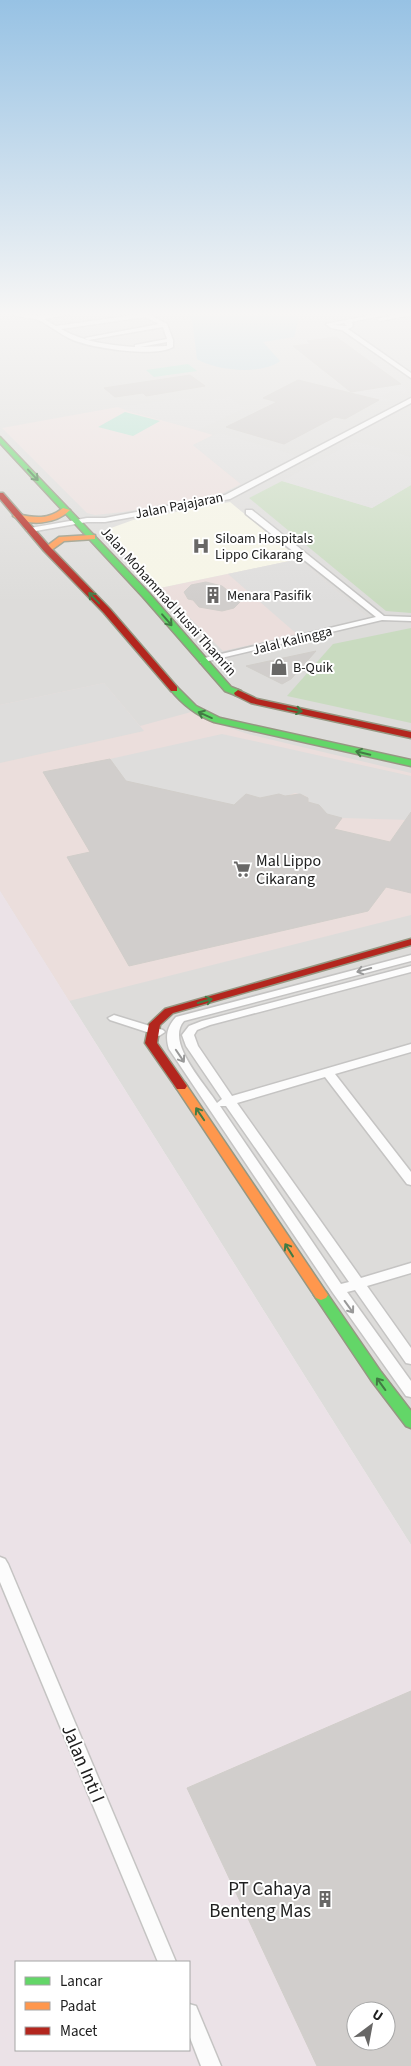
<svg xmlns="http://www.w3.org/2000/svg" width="411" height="2066" font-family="'Source Sans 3',sans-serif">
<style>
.residential{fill:#dddcda}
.commercial{fill:#ebdedc}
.industrial{fill:#ebe2e7;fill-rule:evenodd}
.education{fill:#f6f5e6}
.forest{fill:#c9dbc0}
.pitch{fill:#b7e2d1}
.parking{fill:#dedddc}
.water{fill:#bfd8df}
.building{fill:#d1cecc;stroke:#d1ceca;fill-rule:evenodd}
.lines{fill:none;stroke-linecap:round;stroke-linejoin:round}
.street-casing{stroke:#c5c4c3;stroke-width:3}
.fast-casing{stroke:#959782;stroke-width:3}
.slow-casing{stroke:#959782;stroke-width:3}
.jam-casing{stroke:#959782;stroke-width:3}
.street{fill:#fcfcfc;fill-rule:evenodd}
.fast{fill:#63d668;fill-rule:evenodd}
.slow{fill:#ff974d;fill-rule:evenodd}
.jam{fill:#b3261e;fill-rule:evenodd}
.oneway{stroke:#427b44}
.oneway2{stroke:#999}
.labels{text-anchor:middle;stroke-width:4;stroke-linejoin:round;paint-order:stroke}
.far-street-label{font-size:14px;fill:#202020;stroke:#fff}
.far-poi-label{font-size:14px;fill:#202020;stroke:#fff;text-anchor:start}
.poi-label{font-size:16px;fill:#202020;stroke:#fff;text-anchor:start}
.near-street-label{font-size:19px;fill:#202020;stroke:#fff}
.near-poi-label{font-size:19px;fill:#202020;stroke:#fff;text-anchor:end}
</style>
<rect width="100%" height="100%" fill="#eeece9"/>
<path class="residential" d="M0 314H411V1545L0 891Z"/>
<g class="commercial">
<path d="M118 407 213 435 193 445 241 484 219 495 123 512 95 515 87 513 2 428Z"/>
<path d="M299 559 370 619 223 651 160 588Z"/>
<path d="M104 683 140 726 191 712 203 719 248 734 411 773V915L69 1001 0 891V705Z"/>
</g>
<path class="industrial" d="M0 891 411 1545V2066H0ZM16 1962H189V2050H16ZM356 2011H386V2041H356Z"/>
<path class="education" d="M230 502 299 559 160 588 104 534 111 528 133 520Z"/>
<g class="forest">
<path d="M282 481 372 508 411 485V613L386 611 249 498Z"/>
<path d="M411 628V723L287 696 333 644Z"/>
</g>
<g class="pitch">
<path d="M188 364 197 371 154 377 146 370Z"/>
<path d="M125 412 160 421 133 436 98 427Z"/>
</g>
<g class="parking">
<path d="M382 384 386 387 401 384 409 391 404 393 393 390 381 397 391 400 388 402 353 393 365 387Z"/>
<path d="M230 397 245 408 198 430 130 412 118 407 185 398 204 401Z"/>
<path d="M219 433 298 456 241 484 193 445Z"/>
<path d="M355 441 411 457V485L372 508 282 481Z"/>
<path d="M299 559 370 619 298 635 228 574Z"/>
<path d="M104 683 144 731 0 763V705Z"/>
<path d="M222 734 411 776V820L342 818 327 814 319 805 309 802 306 796 295 793 286 796 279 794 260 798 246 794 234 805 126 781 110 759Z"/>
</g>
<path class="water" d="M183 314H296L299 318 294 337 263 342 280 361C262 375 216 371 197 359L192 319Z"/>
<g class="building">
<path d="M336 337 376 366 401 384 351 392 293 346 311 344 307 341Z"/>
<path d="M190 375 205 386 146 396 143 393 115 397 104 388Z"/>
<path d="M298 380 379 400 345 419 335 417 284 444 226 427 277 402 263 398Z"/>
<path d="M206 582 222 586 227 590 237 592 244 598 234 608 222 611 199 607 193 600 188 599 184 592 191 585Z"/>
<path d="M316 651 291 679 282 684 246 666Z"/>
<path d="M110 759 126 781 234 805 246 794 260 798 279 794 285 796 300 794 308 798V802L319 805 327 814 342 818 334 829 390 842 411 812V893L386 887 368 911 129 966 67 857 90 852 43 772Z"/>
<path d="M411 1691V2066H317L187 1788ZM356 2011H386V2041H356Z"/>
</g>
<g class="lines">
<g class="street-casing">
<g id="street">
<path d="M13 314 38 316 71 314 44 319 56 326 141 314H148L167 324 173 340V347C155 358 93 348 73 340 60 335 49 324 36 319 28 317 20 318 13 314ZM145 317 159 324 85 338 88 340 163 327 167 339 135 345V347C108 345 84 342 61 329ZM167 342V346L140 347Z"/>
<path d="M377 314H390L351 322 353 324 352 327 348 329 411 373V378L342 330 331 328 326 324ZM344 323 347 326 333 325Z"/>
<path d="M399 314H411V315L380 321 377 319Z"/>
<path d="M411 398V403L230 499 105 522H87L30 532 26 530 30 528 87 518H105L225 495Z"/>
<path d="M246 510H252L384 616 411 617V621L382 620 200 663V659L376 617 246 514Z"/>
<path d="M411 955V961L184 1021C165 1042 205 1084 217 1103L222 1099 186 1046 182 1035 189 1026 202 1021 411 966V972L210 1025 197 1030 194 1035 198 1046 232 1096 411 1044V1052L335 1074 411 1172V1185L407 1184 325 1077 237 1103 361 1278 411 1263V1273L367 1286 411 1348V1364L406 1363 355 1290 347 1292 411 1381V1397L406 1396 333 1293 169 1049C165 1036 167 1027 176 1017ZM220 1106H226L349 1282 341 1284Z"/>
<path d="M114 1015 163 1030 165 1032 159 1036 110 1020 108 1018Z"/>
<path d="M0 1557 5 1559 8 1564 176 1962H158L0 1582Z"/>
<path d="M189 2004 196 2006 221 2066H201L189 2035Z"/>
</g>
</g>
<g class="fast-casing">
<g id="fast">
<path d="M0 437 149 593 231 687 241 691V695L238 696 225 691 143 597 0 443Z"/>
<path d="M174 686 177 687 196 706 220 718 411 760V766L214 722C196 715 182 704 170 689Z"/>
<path d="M321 1290 326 1292 381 1372 411 1411V1428L406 1426 371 1380 316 1298 314 1295 316 1292Z"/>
</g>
</g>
<g class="slow-casing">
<g id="slow">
<path d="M63 508 70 510C56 524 29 527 13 516L17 514C34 518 49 520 63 508Z"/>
<path d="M92 535H95V539L64 541 50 551 43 549 59 537Z"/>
<path d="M181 1082 185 1083 326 1292 328 1295 326 1298 321 1300 316 1298 175 1086Z"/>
</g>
</g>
<g class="jam-casing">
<g id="jam">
<path d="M0 493H3L50 547 110 609 177 687V691H171L104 613 44 551 0 499Z"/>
<path d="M238 690 257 699 411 732V738L251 703 235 695 234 693Z"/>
<path d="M411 939V945L173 1013 160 1025 157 1043 187 1086 185 1089H177L145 1043 149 1024 165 1009Z"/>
</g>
</g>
<use href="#street" class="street"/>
<use href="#fast" class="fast"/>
<use href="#slow" class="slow"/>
<use href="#jam" class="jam"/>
</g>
<defs><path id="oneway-shaft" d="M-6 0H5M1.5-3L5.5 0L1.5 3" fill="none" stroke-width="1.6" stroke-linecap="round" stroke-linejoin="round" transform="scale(1.25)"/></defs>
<g class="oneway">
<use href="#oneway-shaft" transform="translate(33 475) rotate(47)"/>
<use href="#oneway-shaft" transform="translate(94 598) rotate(-134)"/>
<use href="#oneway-shaft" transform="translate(167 620) rotate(49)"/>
<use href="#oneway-shaft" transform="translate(295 710) rotate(12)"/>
<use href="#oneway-shaft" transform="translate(205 715) rotate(-156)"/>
<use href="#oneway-shaft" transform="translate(363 753) rotate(-167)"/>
<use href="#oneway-shaft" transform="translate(205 1001) rotate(-16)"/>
<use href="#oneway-shaft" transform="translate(200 1114) rotate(-124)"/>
<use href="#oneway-shaft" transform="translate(289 1250) rotate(-122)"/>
<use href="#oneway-shaft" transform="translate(381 1384) rotate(-126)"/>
</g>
<g class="oneway2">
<use href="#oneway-shaft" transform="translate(364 970) rotate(165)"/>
<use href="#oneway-shaft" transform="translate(180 1056) rotate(56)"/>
<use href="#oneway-shaft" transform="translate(349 1307) rotate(54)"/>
</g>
<linearGradient id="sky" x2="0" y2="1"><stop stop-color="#97c2e4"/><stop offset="0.52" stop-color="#f7f6f5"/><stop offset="1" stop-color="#f7f6f5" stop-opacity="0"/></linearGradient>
<rect width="411" height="603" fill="url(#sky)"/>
<defs>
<g id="hospital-bare" transform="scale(1.35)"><path d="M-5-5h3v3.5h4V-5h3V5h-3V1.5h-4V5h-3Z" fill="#686766" stroke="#fff" stroke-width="2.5" paint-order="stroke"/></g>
<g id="building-bare" transform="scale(1.35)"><path d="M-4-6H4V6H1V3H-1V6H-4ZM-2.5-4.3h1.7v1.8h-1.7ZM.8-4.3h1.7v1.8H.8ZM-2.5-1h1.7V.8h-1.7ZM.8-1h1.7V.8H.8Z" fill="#686766" stroke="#fff" stroke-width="2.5" paint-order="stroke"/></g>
<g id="shop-bare" transform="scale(1.35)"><path d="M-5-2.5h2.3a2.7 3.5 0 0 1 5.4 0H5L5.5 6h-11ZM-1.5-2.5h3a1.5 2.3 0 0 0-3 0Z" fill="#686766" stroke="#fff" stroke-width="2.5" paint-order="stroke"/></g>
<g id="supermarket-bare" transform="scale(1.35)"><path d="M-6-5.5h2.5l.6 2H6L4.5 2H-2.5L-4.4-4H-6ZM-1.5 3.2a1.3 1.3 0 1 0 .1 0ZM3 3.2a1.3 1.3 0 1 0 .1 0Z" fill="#686766" stroke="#fff" stroke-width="2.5" paint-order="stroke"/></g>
</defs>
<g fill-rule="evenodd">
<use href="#hospital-bare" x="201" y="546"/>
<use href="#building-bare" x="213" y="595"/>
<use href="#shop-bare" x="279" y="667"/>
<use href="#supermarket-bare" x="242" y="869"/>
<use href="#building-bare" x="325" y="1899"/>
</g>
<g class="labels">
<g class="far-street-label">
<text transform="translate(179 505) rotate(-11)" y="5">Jalan Pajajaran</text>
<text transform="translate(169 601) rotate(48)" y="5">Jalan Mohammad Husni Thamrin</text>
<text transform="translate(292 640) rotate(-14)" y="5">Jalal Kalingga</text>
</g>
<g class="far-poi-label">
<text x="215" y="543">Siloam Hospitals<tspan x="215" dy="16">Lippo Cikarang</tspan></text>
<text x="227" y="600">Menara Pasifik</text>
<text x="293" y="672">B-Quik</text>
</g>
<g class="poi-label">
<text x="256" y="866">Mal Lippo<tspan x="256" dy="18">Cikarang</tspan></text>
</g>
<g class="near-street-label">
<text transform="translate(84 1763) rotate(67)" y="7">Jalan Inti I</text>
</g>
<g class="near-poi-label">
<text x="311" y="1895">PT Cahaya<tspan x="311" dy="22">Benteng Mas</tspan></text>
</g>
</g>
<rect x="15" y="1961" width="175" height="90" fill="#ffffff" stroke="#a6a6a6"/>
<rect x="25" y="1977" width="25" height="8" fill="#63d668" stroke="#a6a6a6"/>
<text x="60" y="1986" font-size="15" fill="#202020">Lancar</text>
<rect x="25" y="2002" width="25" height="8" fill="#ff974d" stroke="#a6a6a6"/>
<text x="60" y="2011" font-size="15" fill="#202020">Padat</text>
<rect x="25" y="2027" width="25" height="8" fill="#b3261e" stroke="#a6a6a6"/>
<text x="60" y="2036" font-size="15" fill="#202020">Macet</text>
<g transform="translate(371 2026) rotate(32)"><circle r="24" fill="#ffffff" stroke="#a6a6a6"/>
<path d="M0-4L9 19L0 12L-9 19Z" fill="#686766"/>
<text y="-8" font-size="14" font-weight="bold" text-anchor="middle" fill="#202020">U</text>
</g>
</svg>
